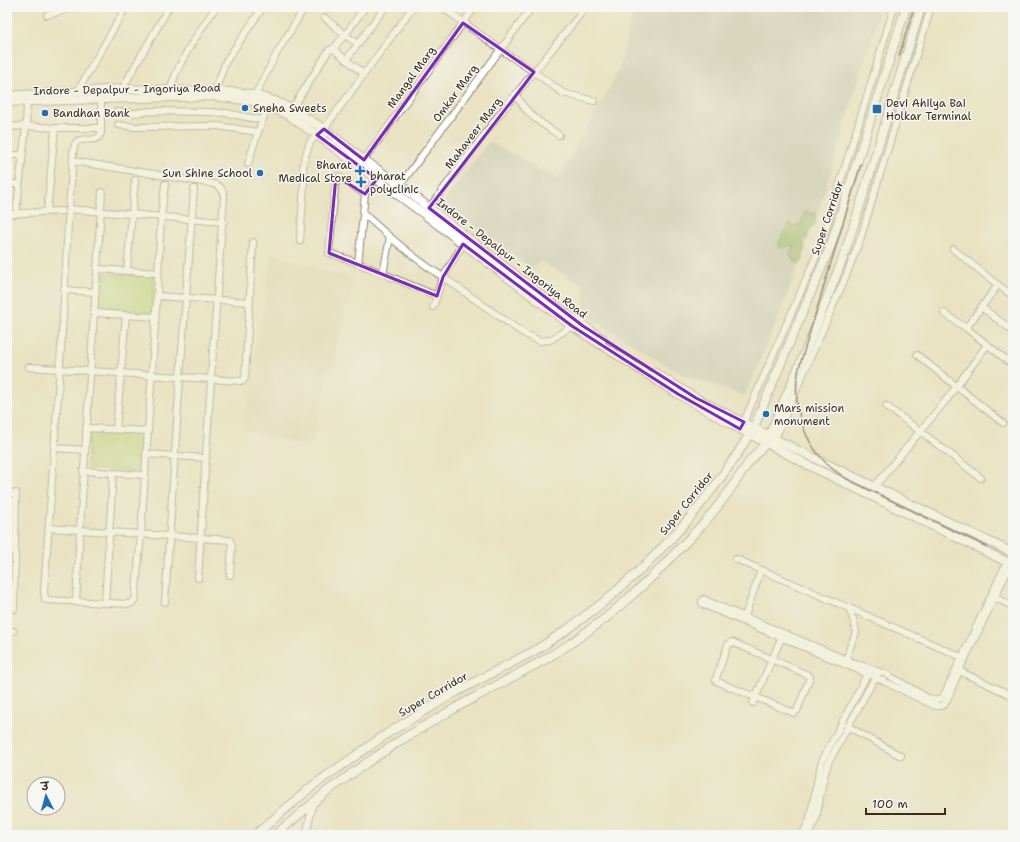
<svg xmlns="http://www.w3.org/2000/svg" width="1020" height="842" font-family="'Shantell Sans','Playpen Sans Deva',sans-serif">
<style>
.built{fill:#ddd4b4}
.industrial{fill:#c6c5b8}
.green{fill:#b7d176;stroke:#797e4a}
.forest{fill:#91b367;stroke:#666e42}
.lines{fill:none;stroke-linecap:round;stroke-linejoin:round}
.minor-casing{stroke:#928670;stroke-width:8}
.major-casing{stroke:#928670;stroke-width:10}
.minor{stroke:#fff;stroke-width:6}
.major{stroke:#fff;stroke-width:8}
.rail{stroke:#3b2a1e;stroke-width:1.5}
.marked{fill:none;stroke:#7b2cbf;stroke-width:3;stroke-linejoin:round}
.poi-dot{fill:#1f6fb2;stroke:#f6f6f2;stroke-width:1.5}
.labels{text-anchor:middle;stroke-width:3;stroke-linejoin:round;paint-order:stroke}
.street-label{font-size:11px;fill:#3b2a1e;stroke:#f6f6f2}
.poi-label{font-size:11px;fill:#3b2a1e;stroke:#f6f6f2;text-anchor:start}
</style>
<rect width="100%" height="100%" fill="#f6f6f2"/>
<filter id="ink" filterUnits="userSpaceOnUse"><feTurbulence type="fractalNoise" baseFrequency=".025" numOctaves="2"/><feDisplacementMap in="SourceGraphic" scale="8" xChannelSelector="R" yChannelSelector="G"/><feConvolveMatrix kernelMatrix="1 2 1 2 8 2 1 2 1" color-interpolation-filters="sRGB"/></filter>
<filter id="wash" filterUnits="userSpaceOnUse"><feTurbulence type="fractalNoise" baseFrequency=".012" numOctaves="4" result="noise"/><feDisplacementMap in="SourceGraphic" scale="16" xChannelSelector="R" yChannelSelector="G"/><feGaussianBlur stdDeviation="0.9" result="paint"/><feColorMatrix in="noise" values="0 0 0 0 0 0 0 0 0 0 0 0 0 0 0 0 0 1.4 0 .05"/><feComposite in="paint" operator="in"/></filter>
<g filter="url(#wash)">
<rect width="100%" height="100%" fill="#e9e3c3"/>
<path class="built" d="M272 254 354 279 310 447 243 430Z"/>
<path class="industrial" d="M634 7H881L820 206 781 311 745 396 680 374 584 313 583 285 540 261 532 269 444 201 489 141 558 180 619 70Z"/>
<g class="green">
<path d="M100 273 155 276 152 315 98 311Z"/>
<path d="M89 431 144 433 142 472 87 469Z"/>
</g>
<path class="forest" d="M805 212 809 213H816L815 224 809 230 807 237 803 241 805 248 802 261 799 264C794 261 789 257 790 251 791 249 793 247 794 245 789 245 785 248 780 248L778 244 786 227 790 223 793 226 801 224Z"/>
</g>
<g filter="url(#ink)">
<g class="lines">
<g class="minor-casing">
<g id="minor">
<path d="M442 7 500 49 534 72 563 93 594 101"/>
<path d="M333 8 334 7"/>
<path d="M47 15 76 7"/>
<path d="M325 18 345 35 358 44"/>
<path d="M333 49 345 35 365 7"/>
<path d="M346 60 385 7"/>
<path d="M122 89 169 7"/>
<path d="M170 90C179 60 198 33 216 7"/>
<path d="M215 91 226 61 263 7"/>
<path d="M77 92 126 7"/>
<path d="M516 94C526 115 540 122 559 135"/>
<path d="M255 95 278 51 305 7"/>
<path d="M101 99V133C96 146 81 134 75 144 72 150 73 164 72 171 69 202 67 233 66 265 60 374 52 482 44 591L45 599 47 600 129 604 132 603 135 600 141 534 157 296 161 217 165 184"/>
<path d="M292 109 329 50 333 49 364 74"/>
<path d="M116 112 134 113 153 111 209 112 226 113 262 120"/>
<path d="M118 125 135 127 218 126 258 132"/>
<path d="M7 127 26 126 55 128H101"/>
<path d="M7 155H22"/>
<path d="M364 160 463 23 475 7"/>
<path d="M73 161 209 183C218 185 223 187 224 196L211 379 198 578"/>
<path d="M248 164 258 132 268 106"/>
<path d="M7 184H19"/>
<path d="M395 192 532 7"/>
<path d="M365 194 340 177 336 176 329 253 350 260 437 296"/>
<path d="M429 208 478 143 499 115 534 72 586 7"/>
<path d="M69 209 223 222"/>
<path d="M47 212 55 128"/>
<path d="M363 213C388 236 414 259 443 277L523 333 540 341 550 340 572 326"/>
<path d="M7 214 62 211"/>
<path d="M16 214 26 126 27 102"/>
<path d="M300 241 304 184 303 167 304 160 310 142 324 129 413 7"/>
<path d="M953 249 998 285"/>
<path d="M358 264 365 194 377 179"/>
<path d="M97 269 158 273"/>
<path d="M127 271 135 180"/>
<path d="M383 274 390 237"/>
<path d="M64 290 95 292"/>
<path d="M157 296 250 302"/>
<path d="M433 307 443 277 463 244"/>
<path d="M981 307 1013 331"/>
<path d="M94 313 155 317"/>
<path d="M944 313 966 328 1013 365"/>
<path d="M966 328 998 285 1013 296"/>
<path d="M917 355 1003 423"/>
<path d="M29 367 240 381H243L245 378 253 242"/>
<path d="M886 406 920 431 981 478"/>
<path d="M742 426 815 259 823 238 873 77 894 7"/>
<path d="M86 428 147 431"/>
<path d="M116 429 126 315"/>
<path d="M773 443 846 276 861 237 931 7"/>
<path d="M55 448 85 450"/>
<path d="M146 454 206 458"/>
<path d="M83 471 144 475"/>
<path d="M874 487 947 399 987 345"/>
<path d="M7 494 16 493 14 609"/>
<path d="M49 528 230 540 232 545 230 575"/>
<path d="M736 559 964 658"/>
<path d="M1007 562 943 697C937 701 934 701 928 698L886 674 847 660 707 601 704 599 702 601V603L704 605 875 677 935 706H940L944 705 947 700 959 671 1011 564"/>
<path d="M995 598 1013 606"/>
<path d="M76 602 80 530 102 192"/>
<path d="M165 602 180 377 194 189"/>
<path d="M105 603 113 473"/>
<path d="M745 616 761 570"/>
<path d="M7 631H13"/>
<path d="M732 642 806 674 810 677 797 711 794 713 716 681V678L728 645Z"/>
<path d="M847 660 849 650 856 632 854 622 849 608"/>
<path d="M959 671 1013 696"/>
<path d="M753 703 783 634"/>
<path d="M847 726 901 756"/>
<path d="M306 835 313 803"/>
<path d="M802 835 810 819 818 777 822 761 869 671"/>
<path d="M808 835 816 819 824 776 829 761 877 674"/>
</g>
</g>
<g class="major-casing">
<g id="major">
<path d="M7 96 122 89 235 92 255 95 275 101 292 109 324 129 364 160 400 185 546 299 603 339"/>
<path d="M7 102 101 99 213 96 252 101 268 106 288 115 317 135 424 214 572 326 678 394 740 429 806 464 1013 565"/>
<path d="M655 373 696 398 783 443 1013 553"/>
<path d="M255 835 315 784 391 731 456 692 536 650 568 629 605 601 639 571 666 544 688 520 711 491 736 456 754 427 831 245 906 7"/>
<path d="M275 835 326 792 368 762 401 740 457 707 542 661 570 644 607 617 640 588 659 570 705 522 725 497 749 462 766 443 817 324 843 258 859 209 921 7"/>
</g>
</g>
<use href="#minor" class="minor"/>
<use href="#major" class="major"/>
<g class="rail">
<path d="M899 56 914 7"/>
<path d="M861 164 802 358C800 363 799 368 798 373 792 407 804 443 829 466 835 471 841 475 847 479L987 547"/>
</g>
</g>
</g>
<path d="M0 0H1020V842H0ZM463 23 534 72 429 208 583 326 696 398 744 422 740 429 678 394 572 326 463 244 443 277 437 296 329 253 336 176 365 194 377 179 317 135 324 129 364 160Z" fill="#e9e3c3" fill-opacity=".55" fill-rule="evenodd"/>
<path class="marked" d="M463 23 534 72 429 208 583 326 696 398 744 422 740 429 678 394 572 326 463 244 443 277 437 296 329 253 336 176 365 194 377 179 317 135 324 129 364 160Z"/>
<g class="poi-dot">
<circle cx="245" cy="108" r="4"/>
<rect x="872" y="104" width="10" height="10" rx="2"/>
<circle cx="45" cy="113" r="4"/>
<path d="M358 165h4v4h4v4h-4v4h-4v-4h-4v-4h4z"/>
<circle cx="260" cy="173" r="4"/>
<path d="M359 176h4v4h4v4h-4v4h-4v-4h-4v-4h4z"/>
<circle cx="766" cy="414" r="4"/>
</g>
<g class="labels">
<g class="street-label">
<text transform="translate(411 77) rotate(-54)" y="4">Mangal Marg</text>
<text transform="translate(127 89) rotate(-1)" y="4">Indore - Depalpur - Ingoriya Road</text>
<text transform="translate(455 93) rotate(-54)" y="4">Omkar Marg</text>
<text transform="translate(473 133) rotate(-53)" y="4">Mahaveer Marg</text>
<text transform="translate(827 218) rotate(-71)" y="4">Super Corridor</text>
<text transform="translate(512 258) rotate(38)" y="4">Indore - Depalpur - Ingoriya Road</text>
<text transform="translate(686 503) rotate(-51)" y="4">Super Corridor</text>
<text transform="translate(433 694) rotate(-30)" y="4">Super Corridor</text>
</g>
<g class="poi-label">
<text x="886" y="107">Devi Ahilya Bai<tspan x="886" dy="13">Holkar Terminal</tspan></text>
<text x="253" y="112">Sneha Sweets</text>
<text x="53" y="117">Bandhan Bank</text>
<text x="352" y="169" text-anchor="end">Bharat<tspan x="352" dy="13">Medical Store</tspan></text>
<text x="252" y="177" text-anchor="end">Sun Shine School</text>
<text x="370" y="180">bharat<tspan x="370" dy="13">polyclinic</tspan></text>
<text x="774" y="412">Mars mission<tspan x="774" dy="13">monument</tspan></text>
</g>
</g>
<rect width="1020" height="842" fill="none" stroke="#f6f6f2" stroke-width="24"/>
<g transform="translate(46 796) rotate(354)"><circle r="19" fill="#f6f6f2" stroke="#aba49d"/>
<path d="M0-3L7 15L0 10L-7 15Z" fill="#1f6fb2"/>
<text y="-6" font-size="11" font-weight="bold" text-anchor="middle" fill="#3b2a1e">उ</text>
</g>
<path d="M866 808v6h79v-6" fill="none" stroke="#3b2a1e" stroke-width="2"/>
<text x="872" y="808" font-size="12" fill="#3b2a1e" stroke="#f6f6f2" stroke-width="3" paint-order="stroke">100 m</text>
</svg>
